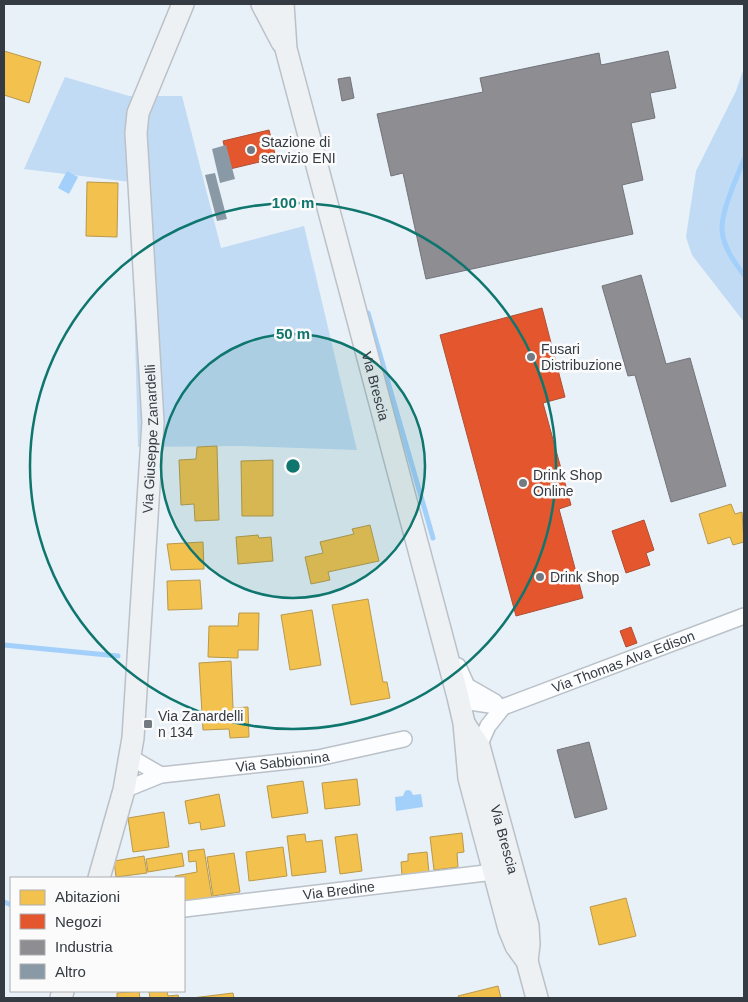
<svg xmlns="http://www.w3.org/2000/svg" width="748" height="1002" font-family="Arial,sans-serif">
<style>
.green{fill:#c1dbf4}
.water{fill:#a3d0fa}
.homes{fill:#f2c14e;stroke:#b9994a}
.shops{fill:#e4572e;stroke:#af4f34}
.industry{fill:#8d8d92;stroke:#72747a}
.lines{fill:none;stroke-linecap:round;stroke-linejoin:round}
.stream{stroke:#a3d0fa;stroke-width:5}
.building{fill:#8999a6}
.street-casing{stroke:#bac1c8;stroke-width:18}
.secondary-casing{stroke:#bac1c8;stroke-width:24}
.street{stroke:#fcfdfe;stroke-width:15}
.secondary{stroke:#eef1f4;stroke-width:21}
.ring{fill:none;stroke:#0f766e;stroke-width:2.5}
.poi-dot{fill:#737a82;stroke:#fbfbfb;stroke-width:2}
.labels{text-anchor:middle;stroke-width:5;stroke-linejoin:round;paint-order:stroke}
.poi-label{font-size:14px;fill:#343b42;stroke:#fbfbfb;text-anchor:start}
.street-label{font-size:14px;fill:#343b42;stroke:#fbfbfb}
.centre{fill:#0f766e;stroke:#fbfbfb;stroke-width:2.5}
.ring-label{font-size:15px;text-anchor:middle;font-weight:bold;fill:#0f766e;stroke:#fbfbfb;stroke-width:5;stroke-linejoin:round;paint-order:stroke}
</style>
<rect width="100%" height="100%" fill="#e8f0f8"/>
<g class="green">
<path d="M744 68V322L692 255 686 237 696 171 736 91Z"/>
<path d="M65 77 129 96H182L221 248 304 226 357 450 241 446 138 447 131 182 24 169Z"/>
</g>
<g class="water">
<path d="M67 171 78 177 69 194 58 188Z"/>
<path d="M408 790 411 791 413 795 421 794 423 807 396 811 395 797 403 796 405 791Z"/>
</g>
<g class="homes">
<path d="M4 51 41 62 29 103 4 95Z"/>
<path d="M87 182 118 183 117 237 86 236Z"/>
<path d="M217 446 219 520 195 521 194 504 181 505 179 460 196 459 197 447Z"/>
<path d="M273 460V516H242L241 461Z"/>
<path d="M731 504 735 514 742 512 744 542 733 545 730 537 708 544 699 514Z"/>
<path d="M370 525 379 561 328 572 330 580 311 584 305 557 323 553 320 542 354 534 352 529Z"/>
<path d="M258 535 259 538 271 537 273 561 238 564 236 537Z"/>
<path d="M203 542 204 569 171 570 167 544Z"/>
<path d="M200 580 202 609 168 610 167 581Z"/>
<path d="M368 599 383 682H387L390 698 351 705 332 605Z"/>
<path d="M312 610 321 665 290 670 281 615Z"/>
<path d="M239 613H259L258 650H238V658L208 657 209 626H238Z"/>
<path d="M231 661 233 708 248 707 249 737 230 738 229 729 203 730 199 663Z"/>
<path d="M357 779 360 805 325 809 322 783Z"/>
<path d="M303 781 308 813 272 818 267 786Z"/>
<path d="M219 794 225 826 201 830 200 822 189 824 185 801Z"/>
<path d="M164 812 169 847 133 852 128 818Z"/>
<path d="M462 833 464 852 457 853 458 867 434 870 430 837Z"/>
<path d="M305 834 306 842 322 840 326 872 292 876 287 836Z"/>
<path d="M357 834 362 871 340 874 335 837Z"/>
<path d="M283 847 287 876 249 881 246 852Z"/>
<path d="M204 849 212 898 184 902V878H176L175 876 197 872 196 861 189 862 188 851Z"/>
<path d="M427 852 429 873 402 876 401 862 408 861V854Z"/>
<path d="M182 853 184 866 148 872 146 859Z"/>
<path d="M234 853 240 892 213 896 207 857Z"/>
<path d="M144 856 147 873 116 877 114 861Z"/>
<path d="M626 898 636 936 599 945 590 907Z"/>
<path d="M498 986 501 998H459L458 996Z"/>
<path d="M139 991 140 998H117V993Z"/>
<path d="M149 991H167L168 996 178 995 179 998H150Z"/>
<path d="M233 993 234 998H192Z"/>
</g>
<g class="shops">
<path d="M269 130 276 158 230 169 223 141Z"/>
<path d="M542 308 565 397 543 403 571 505 559 509 583 598 516 616 440 335Z"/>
<path d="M644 520 654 550 646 553 650 565 626 573 612 531Z"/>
<path d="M631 627 637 643 626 647 620 631Z"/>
</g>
<g class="industry">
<path d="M668 51 676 88 650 93 655 118 631 123 643 180 622 185 633 234 426 279 403 173 391 176 377 114 483 92 480 78 599 53 601 65Z"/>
<path d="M350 77 354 98 342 101 338 79Z"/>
<path d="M641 275 666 364 690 358 726 486 671 502 635 375 628 376 602 286Z"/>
<path d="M589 742 607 809 575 818 557 750Z"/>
</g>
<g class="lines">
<g class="stream">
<path d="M744 159C737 177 721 211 722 230 723 247 735 263 744 275"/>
<path d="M368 313 433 538"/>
<path d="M4 645 118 656"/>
<path d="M4 902 9 904"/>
</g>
</g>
<g class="building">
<path d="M226 145 235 179 220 183 212 149Z"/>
<path d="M215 173 227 219 217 221 205 175Z"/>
</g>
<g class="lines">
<g class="street-casing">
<g id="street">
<path d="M458 666 467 686 495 702"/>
<path id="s1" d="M458 697 470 702 503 707 744 616"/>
<path d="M479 746 488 726 503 707"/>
<path d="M130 757 161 775"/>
<path id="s2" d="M124 790 161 775 318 758 404 739"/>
<path id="s3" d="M184 909 494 872"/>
</g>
</g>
<g class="secondary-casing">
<g id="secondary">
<path d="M262 4 282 42"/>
<path id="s4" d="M283 4 286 49 458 697 464 723 469 778 509 929 516 946 527 961 537 998"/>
<path id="s5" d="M465 725 479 746 528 926 529 944 527 961"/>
<path id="s6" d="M99 878 124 790 133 738 153 422 136 133 138 113 183 4"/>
<path d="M61 998 63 991"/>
</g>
</g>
<use href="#street" class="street"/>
<use href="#secondary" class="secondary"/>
</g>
<circle cx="293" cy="466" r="132" fill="#0f766e" fill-opacity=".12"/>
<g class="ring">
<circle cx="293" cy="466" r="132"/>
<circle cx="293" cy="466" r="263"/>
</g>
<g class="poi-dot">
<circle cx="251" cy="150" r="5"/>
<circle cx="531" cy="357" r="5"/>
<circle cx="523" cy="483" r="5"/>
<circle cx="540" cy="577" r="5"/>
<rect x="143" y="719" width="10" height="10" rx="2.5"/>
</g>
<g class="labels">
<g class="poi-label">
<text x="261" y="147">Stazione di<tspan x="261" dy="16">servizio ENI</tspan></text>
<text x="541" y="354">Fusari<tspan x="541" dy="16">Distribuzione</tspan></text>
<text x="533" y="480">Drink Shop<tspan x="533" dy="16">Online</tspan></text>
<text x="550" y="582">Drink Shop</text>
<text x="158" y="721">Via Zanardelli<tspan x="158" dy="16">n 134</tspan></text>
</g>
<g class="street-label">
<text dy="5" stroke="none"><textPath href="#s4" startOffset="394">Via Brescia</textPath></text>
<text dy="5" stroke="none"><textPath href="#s6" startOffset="444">Via Giuseppe Zanardelli</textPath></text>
<text dy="5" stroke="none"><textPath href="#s1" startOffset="175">Via Thomas Alva Edison</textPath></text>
<text dy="5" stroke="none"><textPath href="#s2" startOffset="162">Via Sabbionina</textPath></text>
<text dy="5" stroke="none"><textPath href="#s5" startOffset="122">Via Brescia</textPath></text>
<text dy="5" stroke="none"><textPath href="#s3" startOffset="156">Via Bredine</textPath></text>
</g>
</g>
<circle cx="293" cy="466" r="8" class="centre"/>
<g class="ring-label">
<text x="293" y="208">100 m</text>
<text x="293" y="339">50 m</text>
</g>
<rect width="748" height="1002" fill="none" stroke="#343b42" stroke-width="10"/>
<rect x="10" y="877" width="175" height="115" fill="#fbfbfb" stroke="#abaeb1"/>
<rect x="20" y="890" width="25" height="15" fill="#f2c14e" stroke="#abaeb1"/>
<text x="55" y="902" font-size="15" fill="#343b42">Abitazioni</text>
<rect x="20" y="914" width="25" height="15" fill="#e4572e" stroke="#abaeb1"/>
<text x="55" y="927" font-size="15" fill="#343b42">Negozi</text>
<rect x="20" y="940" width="25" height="15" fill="#8d8d92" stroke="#abaeb1"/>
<text x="55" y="952" font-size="15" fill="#343b42">Industria</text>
<rect x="20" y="964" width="25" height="15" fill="#8999a6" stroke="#abaeb1"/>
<text x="55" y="977" font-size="15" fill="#343b42">Altro</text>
</svg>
